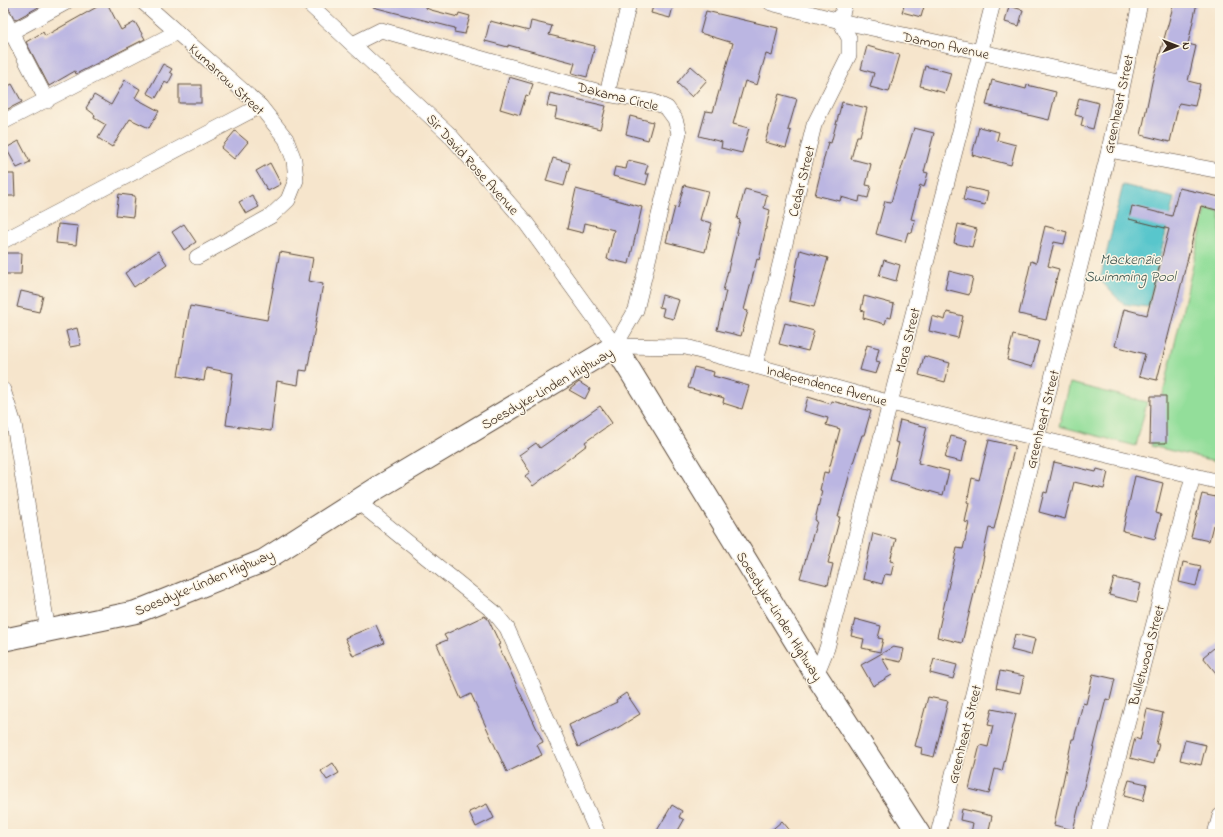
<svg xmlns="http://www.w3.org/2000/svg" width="1223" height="837" font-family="'Indie Flower',sans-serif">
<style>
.green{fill:#93de9a;stroke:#67845c}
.water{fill:#58c6cc;stroke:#4a7875}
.building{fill:#bbb6e2}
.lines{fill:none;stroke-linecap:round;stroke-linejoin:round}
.street-casing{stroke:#574638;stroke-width:16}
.primary-casing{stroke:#574638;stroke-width:24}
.street{stroke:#fff;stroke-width:15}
.primary{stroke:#fff;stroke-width:22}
.labels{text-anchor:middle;stroke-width:3;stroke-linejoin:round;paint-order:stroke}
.street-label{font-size:14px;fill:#3b2a1e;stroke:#fcf5e5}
.water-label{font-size:15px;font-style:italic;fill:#445952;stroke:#fcf5e5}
</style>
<rect width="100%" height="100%" fill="#fcf5e5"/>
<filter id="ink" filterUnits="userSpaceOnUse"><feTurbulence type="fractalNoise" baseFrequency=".025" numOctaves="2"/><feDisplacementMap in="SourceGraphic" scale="8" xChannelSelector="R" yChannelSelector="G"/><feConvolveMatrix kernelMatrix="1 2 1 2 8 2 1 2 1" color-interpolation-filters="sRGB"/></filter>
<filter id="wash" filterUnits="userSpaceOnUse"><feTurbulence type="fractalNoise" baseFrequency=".012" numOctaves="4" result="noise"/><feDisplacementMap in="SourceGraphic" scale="16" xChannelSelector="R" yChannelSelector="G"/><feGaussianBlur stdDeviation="0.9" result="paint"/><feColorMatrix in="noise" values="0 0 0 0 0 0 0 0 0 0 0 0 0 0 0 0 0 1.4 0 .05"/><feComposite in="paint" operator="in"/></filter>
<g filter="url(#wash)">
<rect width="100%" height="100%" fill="#f6e5cc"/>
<g class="green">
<path d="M1206 209 1220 212V462L1151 446Z"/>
<path d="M1070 383 1147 402 1136 446 1059 426Z"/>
</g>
<path class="water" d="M1123 185 1174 198 1148 307 1123 304 1100 280Z"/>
<g id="blocks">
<g class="building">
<path d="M6 3H46L15 20Z"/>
<path d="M104 3H107L121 30 135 22 145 39 76 74 75 71 49 86 26 42 43 32 45 36Z"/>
<path d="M373 3H427L426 8 431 10 458 17 459 13 470 16 465 34 454 32 455 28 447 26 373 7Z"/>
<path d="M654 3 673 7 670 18 651 13Z"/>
<path d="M905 3H925L921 17 902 12Z"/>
<path d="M1174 3H1197L1188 44 1196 46 1188 81 1200 84 1195 106 1179 103 1170 142 1141 135 1152 82Z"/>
<path d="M1009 6 1023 10 1019 26 1005 22Z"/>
<path d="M706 11 778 28 772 56 766 54 757 85 745 81 733 124 749 128 742 153 721 148 722 142 699 136 706 111 713 112 733 43 700 33Z"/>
<path d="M490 21 529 31 531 21 552 26 549 35 595 46 587 77 572 73 575 63 508 45V47L485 41Z"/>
<path d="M867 46 900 55 889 92 870 87 874 73 861 69Z"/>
<path d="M163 64 172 69 170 72 173 74 168 84 165 82 156 98 147 93Z"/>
<path d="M691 66 707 80 692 97 677 83Z"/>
<path d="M925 66 951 73 945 93 920 86Z"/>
<path d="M509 77 533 84 529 96 526 95 520 115 500 109Z"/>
<path d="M125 80 140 89 135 98 159 111 149 128 130 119 112 147 98 138 106 125 94 118 95 115 86 108 94 95 111 105Z"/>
<path d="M992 80 1026 89 1027 85 1056 92 1049 120 986 105Z"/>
<path d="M12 84 22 102 6 110 3 105V89Z"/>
<rect x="179" y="85" width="22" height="18"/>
<path d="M550 93 606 106 600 129 555 118 557 108 547 106Z"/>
<path d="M779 94 797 99 788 130 791 131 786 148 765 142Z"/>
<path d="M1079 98 1099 103 1093 129 1081 126 1083 117 1075 115Z"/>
<path d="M842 102 867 108 860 136H857L851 159 871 164 866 185 871 186 868 198 860 196 859 202 841 197 840 201 815 195 828 142 831 143Z"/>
<path d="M630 116 653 122 648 140 626 134Z"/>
<path d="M979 127 999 132 997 140 1016 145 1011 165 972 155Z"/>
<path d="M914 128 934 133 924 172 928 173 924 187 920 185 911 219 915 220 912 233 908 232 905 242 876 234 885 201 891 202Z"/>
<path d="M235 131 248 142 234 159 221 148Z"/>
<path d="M19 141 30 162 17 168 6 148Z"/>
<path d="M553 158 570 163 564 186 546 181Z"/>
<path d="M628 160 648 165 645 174H649L646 185 613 176 615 167 626 169Z"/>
<path d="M270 163 281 184 268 191 256 171Z"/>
<path d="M3 174H14L15 196H3Z"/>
<path d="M684 185 708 191 700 220 712 223 705 252 666 242 675 207 678 208Z"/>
<path d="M966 187 988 192 985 205 963 200Z"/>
<path d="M1179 188 1220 197V211L1201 206 1157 380 1139 376 1145 354 1115 346 1124 309 1147 315 1169 229 1129 219 1132 206 1172 216Z"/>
<path d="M576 189 642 207 629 264 607 259 614 230 585 223 583 233 567 229Z"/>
<path d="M745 189 767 195 764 208 770 210 759 260 757 259 744 310 748 311 741 336 717 330 726 291H723L740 220 737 219Z"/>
<path d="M119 194 135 196 133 217 116 215Z"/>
<path d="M252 195 259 207 246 214 239 202Z"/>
<path d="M58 224 78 226 76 245 56 243Z"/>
<path d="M184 224 196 242 184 250 172 232Z"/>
<path d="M958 224 977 229 972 247 954 243Z"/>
<path d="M1045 226 1067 232 1064 244 1054 242 1048 266 1059 269 1046 320 1019 314 1031 261 1036 263Z"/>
<path d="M800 250 828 258 814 307 789 301Z"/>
<path d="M158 251 167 264 134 287 125 273Z"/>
<path d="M280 252 313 258 309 281 323 284 307 371 300 370 298 385 277 381 271 431 226 425 233 373 206 368 204 381 178 376 190 306 267 320Z"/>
<path d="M5 253H22L21 274H5Z"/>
<path d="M884 260 900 265 896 281 879 276Z"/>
<path d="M949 271 973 277 969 295 945 289Z"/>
<path d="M21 291 43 296 39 312 17 307Z"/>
<path d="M662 295 679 300 673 319 662 316 664 308 659 307Z"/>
<path d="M864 296 894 304 891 318 887 317 885 324 863 318 864 311 861 310Z"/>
<path d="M947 312 963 316 958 338 929 331 932 316 945 320Z"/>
<path d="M785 323 814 331 808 351 779 344Z"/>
<path d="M77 328 81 345 70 347 66 331Z"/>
<path d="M1013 335 1039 341 1032 367 1007 360Z"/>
<path d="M867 345 879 348 876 361 880 362 876 374 860 370Z"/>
<path d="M924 356 950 363 945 382 919 375Z"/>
<path d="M694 367 714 372 713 376 749 386 742 409 723 403 724 398 688 388Z"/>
<path d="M579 382 590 389 585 399 569 390Z"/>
<path d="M1151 396H1166V443H1150Z"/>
<path d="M808 397 831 404 832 401 871 411 864 435H862L852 466 838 517H840L828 563 833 564 828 585 800 578 817 521 815 520 822 491 820 490 824 472 828 473 840 429 826 425 828 418 804 411Z"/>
<path d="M600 406 612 423 585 442 587 445 533 486 525 476 530 472 519 455 536 443 540 448Z"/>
<path d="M900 420 927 427 918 463 949 471 943 495 890 480 899 443 895 442Z"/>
<path d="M951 436 967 440 962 462 945 458Z"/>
<path d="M989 440 1015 446 994 529 989 528 983 556H984L979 577H978L962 643 937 637 957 548 963 549 969 523 965 522 969 503 967 502 972 478 979 480Z"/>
<path d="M1054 462 1096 472 1097 469 1108 472 1104 489 1074 482 1065 519 1039 512 1044 492 1047 493Z"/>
<path d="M1135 476 1163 483 1156 513 1161 515 1155 539 1123 531Z"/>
<path d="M1202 494 1220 498V527L1213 525 1209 541 1191 537Z"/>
<path d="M873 533 896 539 890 561 894 562 891 575 885 574 882 584 863 579Z"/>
<path d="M1183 562 1201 566 1196 586 1179 582Z"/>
<path d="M1114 578 1141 584 1137 602 1109 595Z"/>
<path d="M484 616 488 619 500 644 498 645 543 742 537 745 542 755 507 772 471 694 461 699 437 644 447 640 444 635Z"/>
<path d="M855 619 881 626 878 638 883 639 880 652 862 648 864 639 851 636Z"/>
<path d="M376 625 384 643 353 656 345 638Z"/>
<path d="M1015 634 1035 639 1031 655 1011 650Z"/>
<path d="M1220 643V678L1203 657Z"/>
<path d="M893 647 904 649 901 662 882 658 892 675 873 686 861 665Z"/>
<path d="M934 659 957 665 953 679 930 673Z"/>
<path d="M1000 671 1024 676 1020 693 996 688Z"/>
<path d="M1093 674 1115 679 1110 700 1106 699 1073 830 1054 825 1072 739H1074L1083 703 1086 704Z"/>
<path d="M626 693 640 714 619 727 578 747 569 725 617 702 616 700Z"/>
<path d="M928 697 948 701 934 757 921 754 922 748 915 746Z"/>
<path d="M992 709 1016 714 1002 771 995 769 989 794 969 789 980 745 988 747 993 726 988 725Z"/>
<path d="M1147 709 1163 713 1156 744H1159L1154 764 1130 758 1135 738 1140 740Z"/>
<path d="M1185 740 1206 745 1201 765 1180 760Z"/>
<path d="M333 763 339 773 327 780 321 771Z"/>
<path d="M1129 780 1147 784 1143 801 1124 796Z"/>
<path d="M487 804 494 818 476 827 469 812Z"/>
<path d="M672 805 682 811 679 817 684 820 676 834H655Z"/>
<path d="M962 809 992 816 988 834 971 833 973 823 960 820Z"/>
<path d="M782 821 793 834H767Z"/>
</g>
</g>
</g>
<g filter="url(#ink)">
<use href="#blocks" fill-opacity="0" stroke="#574638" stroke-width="1"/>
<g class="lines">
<g class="street-casing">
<g id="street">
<path d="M144 3 260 106 286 139 294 160 296 180 288 200 271 216 197 257"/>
<path d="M308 3 449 134 526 223 615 346"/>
<path d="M771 3 840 21 1122 83"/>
<path d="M3 16 47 101"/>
<path d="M4 36 65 3"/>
<path d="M353 44 381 30 607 94 654 102 667 108 675 119 679 133 636 310 615 346"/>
<path d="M607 94 629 3"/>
<path d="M3 122 177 32"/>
<path d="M1109 150 1220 171"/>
<path d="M3 241 260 106"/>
<path d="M615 346 686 347 891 403 1220 482"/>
<path d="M755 366 814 125 849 55V38L840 21 845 3"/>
<path d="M3 390 14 424 48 631"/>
<path d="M358 502 494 612 507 628 598 834"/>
<path d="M816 675 827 648 993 3"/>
<path d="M938 834 1109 150 1140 3"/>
<path d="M1098 834 1193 476"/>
<path d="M1215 834 1220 816"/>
</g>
</g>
<g class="primary-casing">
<path id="primary" d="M3 640 136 612 263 561 379 487 615 346 816 675 919 834"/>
</g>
<use href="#street" class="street"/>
<use href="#primary" class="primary"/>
</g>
</g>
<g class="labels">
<g class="street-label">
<text transform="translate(946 45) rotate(12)" y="5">Damon Avenue</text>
<text transform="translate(227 79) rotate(43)" y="5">Kumarrow Street</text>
<text transform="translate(618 96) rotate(14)" y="5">Dakama Circle</text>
<text transform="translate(1118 104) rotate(-78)" y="5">Greenheart Street</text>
<text transform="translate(473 164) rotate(48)" y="5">Sir David Rose Avenue</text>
<text transform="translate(801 181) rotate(-76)" y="5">Cedar Street</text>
<text transform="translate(907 340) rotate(-76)" y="5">Mora Street</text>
<text transform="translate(827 385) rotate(15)" y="5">Independence Avenue</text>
<text transform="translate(547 388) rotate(-30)" y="5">Soesdyke-Linden Highway</text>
<text transform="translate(1042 419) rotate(-76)" y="5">Greenheart Street</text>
<text transform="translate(204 582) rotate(-23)" y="5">Soesdyke-Linden Highway</text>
<text transform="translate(780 616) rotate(58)" y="5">Soesdyke-Linden Highway</text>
<text transform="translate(1146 655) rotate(-75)" y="5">Bulletwood Street</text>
<text transform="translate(964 734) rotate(-76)" y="5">Greenheart Street</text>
</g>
<g class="water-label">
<text x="1130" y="264">Mackenzie<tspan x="1130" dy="17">Swimming Pool</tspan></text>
</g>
</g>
<rect width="1223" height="837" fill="none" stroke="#fcf5e5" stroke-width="16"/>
<g transform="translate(1177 46) rotate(90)" stroke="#fcf5e5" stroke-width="3" paint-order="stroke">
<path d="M0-3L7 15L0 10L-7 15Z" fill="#3b2a1e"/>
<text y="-6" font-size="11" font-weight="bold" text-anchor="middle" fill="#3b2a1e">N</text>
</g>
</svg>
